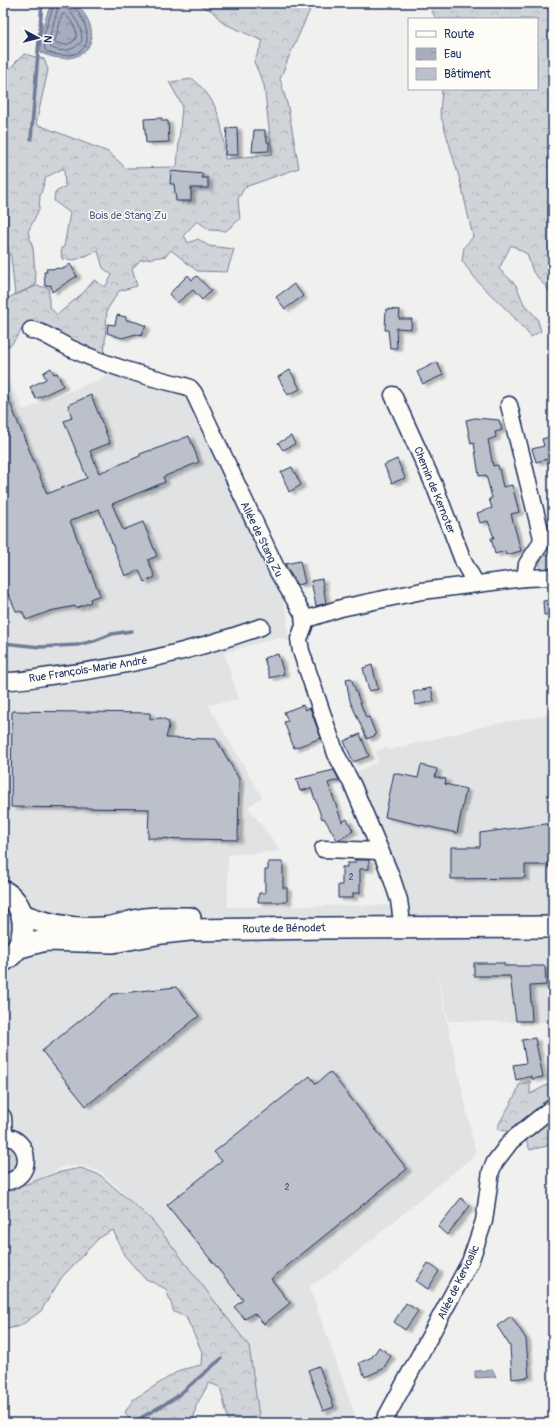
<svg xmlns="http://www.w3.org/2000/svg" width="556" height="1426" font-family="Pangolin,sans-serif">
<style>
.built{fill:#e0e2e3}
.grass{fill:url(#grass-dots);stroke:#76819b}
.forest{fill:url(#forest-crowns);stroke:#76819b}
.water{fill:url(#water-ripples);stroke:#6f7b97}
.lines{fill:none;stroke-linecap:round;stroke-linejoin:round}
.shore{stroke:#536184;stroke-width:1}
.stream{stroke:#6f7b97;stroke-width:3.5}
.building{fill:#bbc0ca;stroke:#1b2f5e;filter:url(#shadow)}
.minor-casing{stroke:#1b2f5e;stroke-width:19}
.major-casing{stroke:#1b2f5e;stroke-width:24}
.minor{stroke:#fdfcf7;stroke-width:16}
.major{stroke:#fdfcf7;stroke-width:21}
.labels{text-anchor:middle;stroke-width:3;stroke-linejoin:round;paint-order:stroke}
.number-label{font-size:9px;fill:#435379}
.park-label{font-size:11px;fill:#48587c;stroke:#fdfcf7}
.street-label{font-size:11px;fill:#1b2f5e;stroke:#fdfcf7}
</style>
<defs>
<pattern id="grass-dots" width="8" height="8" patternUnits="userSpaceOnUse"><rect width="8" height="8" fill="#d0d3d8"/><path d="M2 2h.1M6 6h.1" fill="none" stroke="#b2b5bc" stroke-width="1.8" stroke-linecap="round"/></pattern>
<pattern id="forest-crowns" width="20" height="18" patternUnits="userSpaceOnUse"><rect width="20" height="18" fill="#d0d3d8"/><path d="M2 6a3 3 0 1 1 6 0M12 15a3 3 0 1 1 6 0" fill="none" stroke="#b2b5bc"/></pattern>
<pattern id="water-ripples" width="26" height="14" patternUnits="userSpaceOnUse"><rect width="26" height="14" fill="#a7adbd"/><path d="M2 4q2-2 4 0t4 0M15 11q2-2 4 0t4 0" fill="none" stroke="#878d9d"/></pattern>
<filter id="shadow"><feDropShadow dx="4.5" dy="2.5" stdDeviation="1" flood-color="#0004"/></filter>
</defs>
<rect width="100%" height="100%" fill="#f0f0ee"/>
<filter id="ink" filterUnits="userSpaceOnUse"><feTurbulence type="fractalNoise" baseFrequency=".025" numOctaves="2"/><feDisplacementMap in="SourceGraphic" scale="8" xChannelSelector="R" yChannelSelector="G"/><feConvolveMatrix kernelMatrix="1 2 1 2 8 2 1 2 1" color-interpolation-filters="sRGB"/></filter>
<g filter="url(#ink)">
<path class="built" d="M3 367 23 410 113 374 187 392 240 512 283 601 287 614 288 641 282 638H275L224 653 239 699 208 705 262 797 248 807 281 851 228 855V907L406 905 353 773 378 762 376 752 387 747 389 750 495 724 553 714V1022L449 1021 434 961 476 1154 330 1274 309 1286 358 1423H250L135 1206 120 1189 101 1172 83 1166H65L39 1179 23 1190 3 1196Z"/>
<g class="grass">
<path d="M3 903C14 917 16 933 3 947Z"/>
<path d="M3 1142 11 1143 21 1157 14 1172 3 1175Z"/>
</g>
<g class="forest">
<path d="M196 3H313L288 59 280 79 288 107 299 168 245 187 238 199 240 219 226 231 210 230 197 221 184 235 188 243 198 239 209 246 234 249 227 272 197 271 171 250 166 256 140 260 132 269 137 286 119 291 107 310 104 359 45 340 26 324 11 345 7 346 3 343V300L36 286 49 288V306L57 315 84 292 94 280 105 287 112 275 103 268 98 251 75 260 62 259 61 248 64 247 70 213 54 201 55 192 65 187 64 168 46 177 40 196 39 209 28 232 33 248 36 285 15 295 11 257 7 244 8 214 3 176V75L24 54 44 59 48 70 36 124 108 152 126 168 177 167 182 105 169 82 193 79C221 104 222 124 225 159L272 154 264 85 254 62 263 41 223 23 212 11Z"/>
<path d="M428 3H553V172L549 181 553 188V295L533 272 527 254 511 245 499 269 516 285 524 304 537 318 541 331 531 337 510 313 478 282 462 261 464 247 473 237 461 184 440 113 442 89H537V19H436Z"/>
<path d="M547 554 553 555V577L542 572 538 561Z"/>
<path d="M530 1081V1094L553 1082V1136L547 1146 530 1150 524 1135 497 1129C503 1113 514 1102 519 1085Z"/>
<path d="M81 1168 100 1175 152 1220 249 1346 260 1423H229L220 1387 209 1383 196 1406 193 1423H132L125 1412 134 1399 180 1370 201 1365 202 1352 186 1317 174 1312 166 1289 144 1278 124 1255 113 1230 99 1238 62 1277 41 1311 20 1326 3 1330V1186L27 1184 56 1173Z"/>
</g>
<g class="water">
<path d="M47 3H75C109 35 87 72 41 53L40 34 50 6Z"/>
<path d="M493 1370 496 1377 475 1378V1371Z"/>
</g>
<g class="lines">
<g class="shore">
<path d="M52 3 53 7 44 34 45 50C55 58 85 59 87 40 88 31 84 21 79 13 76 9 73 8 72 3"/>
<path d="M58 3C59 12 49 31 49 46 59 54 76 51 82 40 82 20 68 15 67 3"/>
<path d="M65 14C71 20 81 33 74 41L66 45 57 43 55 41 62 15Z"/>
</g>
<g class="stream">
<path d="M31 139 42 3"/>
<path d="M3 643 40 647 77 645 94 641 112 634 131 631"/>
<path d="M132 1423 175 1398 221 1359"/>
</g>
</g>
<g class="building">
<path d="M162 118V121H168L169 142 146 143 144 119Z"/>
<path d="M237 127 238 155H225L227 128Z"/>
<path d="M254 130H265V137H267V142H269V151L252 152Z"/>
<path d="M171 171 203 174 202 178H208V188H191V201H176L174 184H170Z"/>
<path d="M70 264 77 276 52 292 51 285 45 286 44 272H47L46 269 65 268Z"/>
<path d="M188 275 192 280 197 276 211 291 202 300 193 290 177 303 169 294Z"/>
<path d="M294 284 303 296 285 309 276 297Z"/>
<path d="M386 309 400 310 399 319H412L411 329 396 328 397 348H390L388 330H385Z"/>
<path d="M117 315 126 317V320L136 322 146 326 141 336 136 334 122 338 107 333 108 324 115 325Z"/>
<path d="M437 362 443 375 423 384 417 372Z"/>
<path d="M51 368 54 374 57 373 63 386 36 399 30 387 46 379 43 373Z"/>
<path d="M290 370 300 389 288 395 278 377Z"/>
<path d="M3 386 47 494 87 478 64 421 72 418 68 405 91 395 110 443 90 451 99 473 140 456V454L151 450V451L189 436 199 462 163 477 165 482 112 504 123 530 143 522 157 556 148 560 155 577 144 582 139 570 125 576 99 509 70 521 100 595 90 599 91 602 76 608 75 606 50 611 26 620 23 612 16 611 9 595 3 598Z"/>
<path d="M475 418 499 420 502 430 495 432 496 437 488 440 493 466 498 465 503 487 512 485 519 512 511 514 521 551 506 555 505 551 495 554 491 538H494L488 521 480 523 477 513 492 508 489 499 492 498 486 475 479 476 474 443 471 444 466 420Z"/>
<path d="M291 436 295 444 283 450 278 443Z"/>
<path d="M553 436V468H550L548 459 536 462 532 449 544 446 542 439Z"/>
<path d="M397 459 405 478 392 483 384 465Z"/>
<path d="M292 467 301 485 289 492 281 472Z"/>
<path d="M300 561 305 583 297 585 285 564Z"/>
<path d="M322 579 326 603 316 606 311 581Z"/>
<path d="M553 600V614L544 615 543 601Z"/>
<path d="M278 654 284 674 270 678 264 658Z"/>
<path d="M372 665 378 689 369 691 363 668Z"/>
<path d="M351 678 366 718 369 717 376 735 367 739 350 701 346 679Z"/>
<path d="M431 688 434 701 416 705 413 692Z"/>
<path d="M303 705 305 710 310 708 321 738 294 748 284 722 288 721 284 712Z"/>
<path d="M12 711 150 713V719L162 718 168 721 169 726 166 738 216 739 239 779 238 840 148 838 149 809 11 807Z"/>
<path d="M360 734 369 756 353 762 344 741Z"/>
<path d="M421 765 437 769 435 777 446 779 445 784 466 789 457 833 385 817 394 773 418 778Z"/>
<path d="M334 770 339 780 328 783 342 822 347 819 353 831 339 840H337L324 818 322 819 311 788 300 791 296 779Z"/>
<path d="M553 823V865H525V878L451 879V847H480V833Z"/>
<path d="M355 860H369V869H360V893H353V898H338V885H342V867H347V863H355Z"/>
<path d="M268 862H283V888H287V902H258L259 893H265V870H268Z"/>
<path d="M474 963H504V966H545L546 985 530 986 532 1021H516L510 976H474Z"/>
<path d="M176 987 199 1016 86 1106 42 1051 113 994Z"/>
<path d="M535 1038 543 1077 532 1079V1076L516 1080 513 1065 526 1063 522 1040Z"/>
<path d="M330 1072 407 1169 271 1279 290 1303 264 1324 254 1313 245 1319 234 1307 243 1300 167 1205 222 1161 214 1152 310 1076 316 1084Z"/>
<path d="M461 1198 470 1206 447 1235 438 1227Z"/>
<path d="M428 1263 439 1271 428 1289 416 1281Z"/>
<path d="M406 1303 418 1311 405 1330 394 1322Z"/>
<path d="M511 1316 526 1339 529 1377 512 1379 510 1346 497 1326Z"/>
<path d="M379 1347 391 1356 383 1369 365 1377 359 1363 372 1357Z"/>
<path d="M319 1366 334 1407 323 1411 308 1370Z"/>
</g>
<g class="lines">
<g class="minor-casing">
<g id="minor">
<path d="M31 330C38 329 63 345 72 349 110 367 145 376 185 386L190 388 194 393 278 572 303 614 304 626 299 639 301 651 336 754 353 786 391 876 399 900 401 915"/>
<path d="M393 395 435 487 464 563 476 584"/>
<path d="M509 405 542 538 540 545 527 564 525 578"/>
<path d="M304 620 341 608 422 591 525 578 553 577"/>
<path d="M3 681C21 682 40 677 57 675 128 667 195 650 261 627"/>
<path d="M323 849 380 851"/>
<path d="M3 1117 4 1136"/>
<path d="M3 1136C33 1138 34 1181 3 1182"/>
<path d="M383 1423 470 1262 484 1221 491 1171 495 1162 511 1141 553 1107"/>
</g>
</g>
<g class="major-casing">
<g id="major">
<path d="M3 891C30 905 30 947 3 961"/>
<path d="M22 915C47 925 76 930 103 928 117 927 130 921 145 919 160 917 175 918 190 918"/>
<path d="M17 948 46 940 113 942 162 933 190 930 325 928 553 927"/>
</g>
</g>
<use href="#minor" class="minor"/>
<use href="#major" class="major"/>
</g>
</g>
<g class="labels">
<g class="number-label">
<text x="351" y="880">2</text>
<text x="287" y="1190">2</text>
</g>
<g class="park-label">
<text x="128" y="219">Bois de Stang Zu</text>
</g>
<g class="street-label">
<text transform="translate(435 490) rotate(68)" y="4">Chemin de Kernoter</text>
<text transform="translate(262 539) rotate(64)" y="4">Allée de Stang Zu</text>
<text transform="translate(88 669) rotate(-9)" y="4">Rue François-Marie André</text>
<text transform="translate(284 928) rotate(-1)" y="4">Route de Bénodet</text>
<text transform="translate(458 1282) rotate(-64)" y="4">Allée de Kervoalic</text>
</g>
</g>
<rect width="556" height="1426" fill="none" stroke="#fdfcf7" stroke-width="16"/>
<rect x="8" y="8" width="540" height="1410" fill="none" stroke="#1b2f5e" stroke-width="1.5" filter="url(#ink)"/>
<rect x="408" y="18" width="130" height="72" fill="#fdfcf7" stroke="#a3aaba"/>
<rect x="416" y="31" width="20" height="6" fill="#fdfcf7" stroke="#a3aaba"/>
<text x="444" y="38" font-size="12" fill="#1b2f5e">Route</text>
<rect x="416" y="48" width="20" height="12" fill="url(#water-ripples)" stroke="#a3aaba"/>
<text x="444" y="58" font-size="12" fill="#1b2f5e">Eau</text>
<rect x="416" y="68" width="20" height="12" fill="#bbc0ca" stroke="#a3aaba"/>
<text x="444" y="78" font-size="12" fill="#1b2f5e">Bâtiment</text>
<g transform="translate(38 38) rotate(97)" stroke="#fdfcf7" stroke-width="3" paint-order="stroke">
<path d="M0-3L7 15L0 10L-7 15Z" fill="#1b2f5e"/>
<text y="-6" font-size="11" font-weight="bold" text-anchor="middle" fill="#1b2f5e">N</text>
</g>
</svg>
